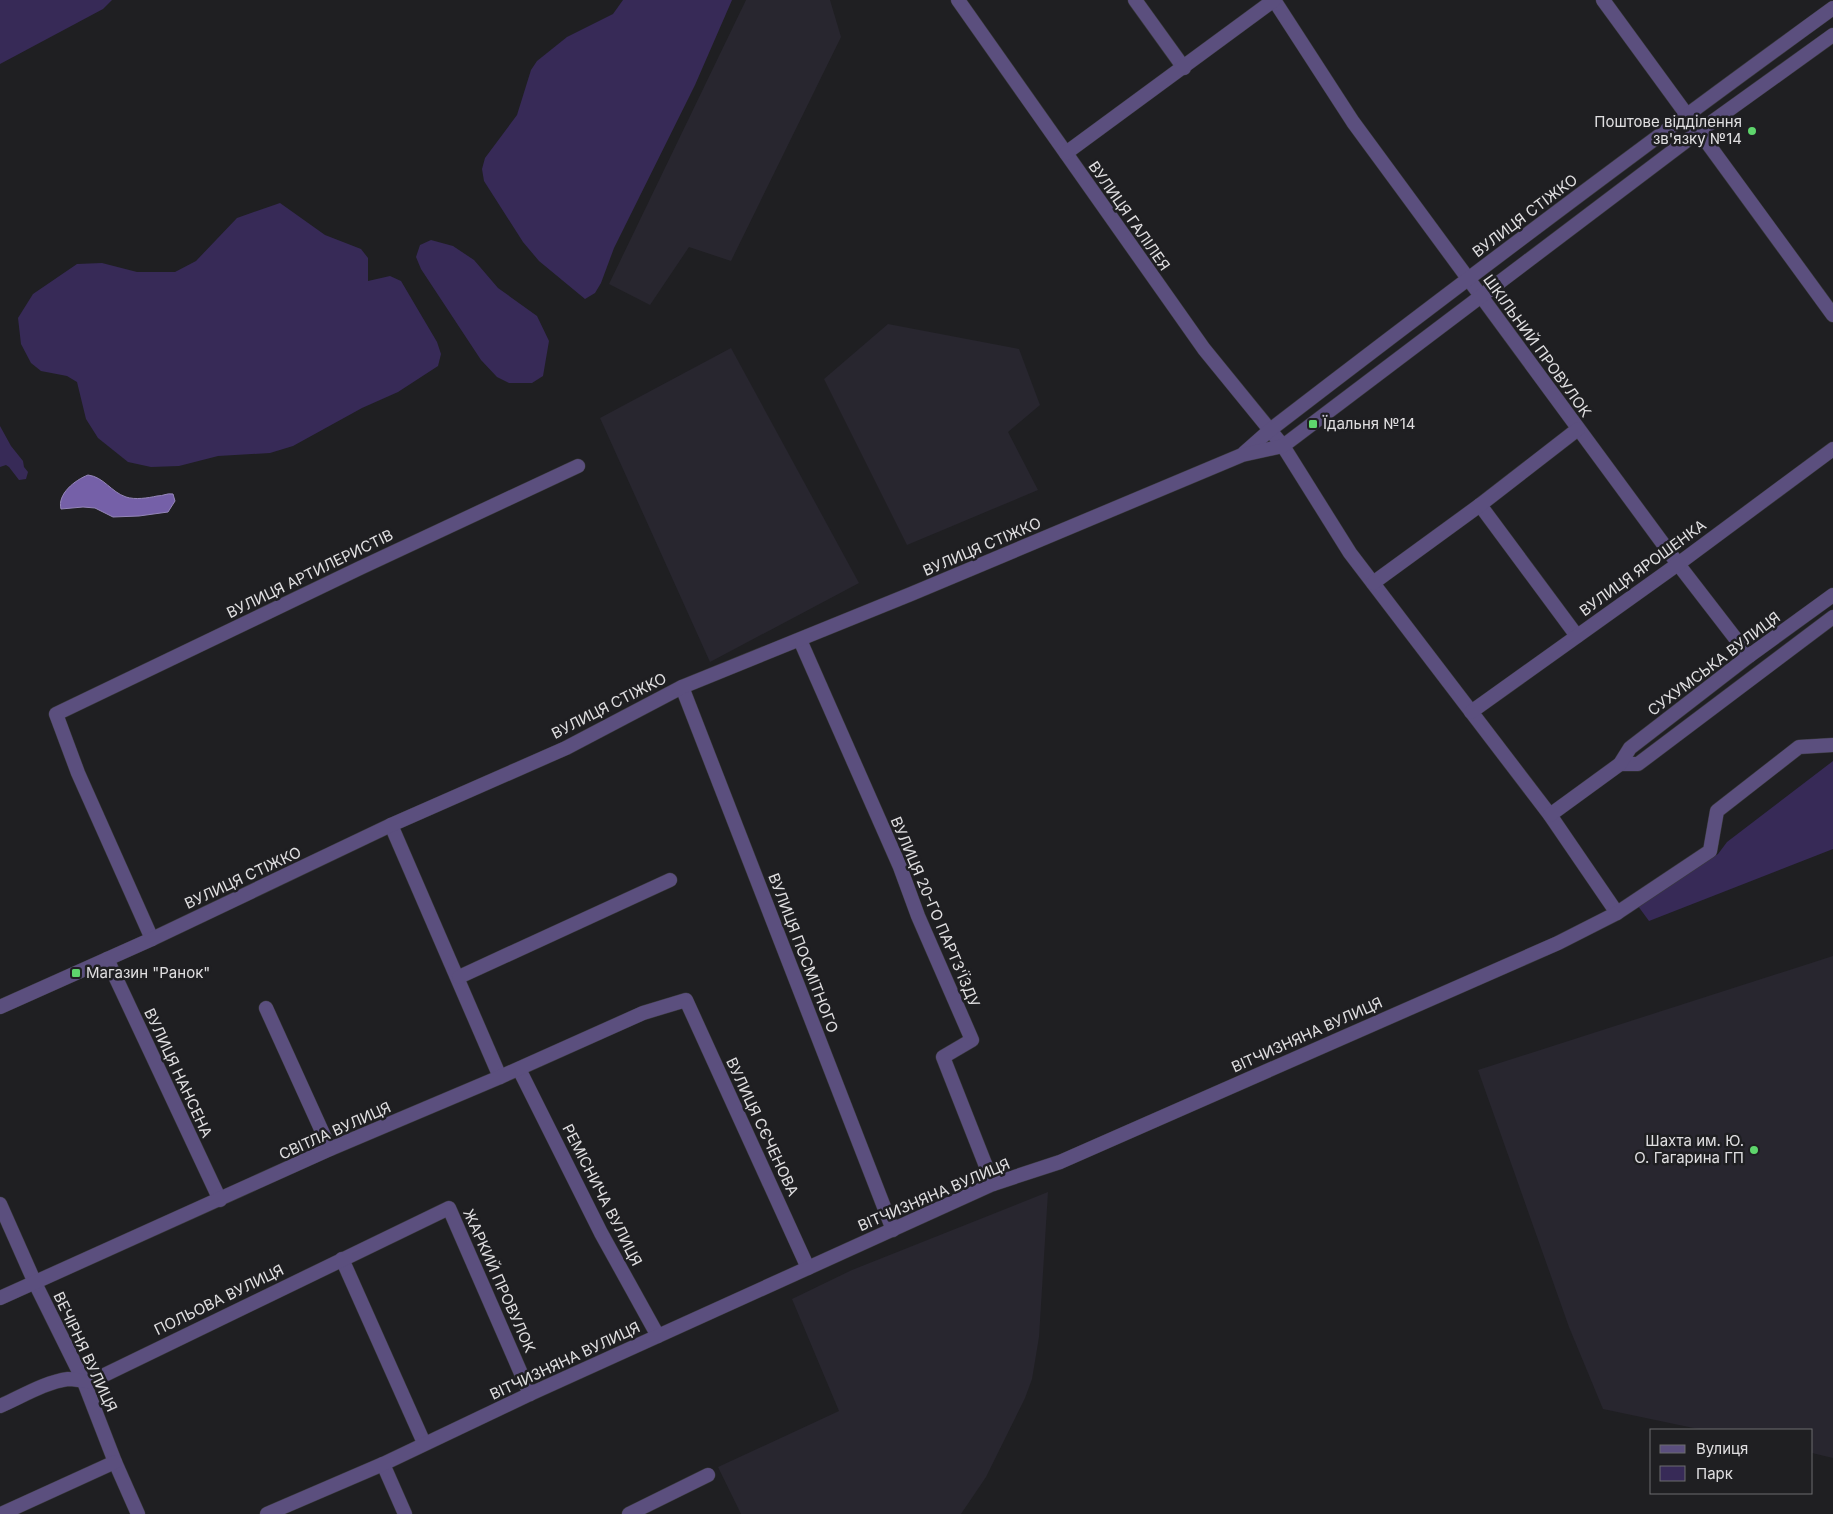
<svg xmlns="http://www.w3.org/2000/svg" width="1833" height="1514" font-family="Inter,sans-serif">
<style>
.built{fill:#28262f}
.green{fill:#372a57}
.water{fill:#7560a8;stroke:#9586b9}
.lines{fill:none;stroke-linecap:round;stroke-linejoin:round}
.minor-casing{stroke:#3a3a3d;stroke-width:15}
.minor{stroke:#5b4f7e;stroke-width:14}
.poi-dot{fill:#5ed56c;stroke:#1f1f22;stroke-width:2}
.labels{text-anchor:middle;stroke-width:5;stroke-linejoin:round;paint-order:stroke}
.poi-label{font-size:15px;fill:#e0dfe1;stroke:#1f1f22;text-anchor:end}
.street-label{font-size:15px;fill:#e0dfe1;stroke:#1f1f22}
</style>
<rect width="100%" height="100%" fill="#1f1f22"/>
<g class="built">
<path d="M746 0H830L841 37 731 261 689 247 650 305 609 284Z"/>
<path d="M888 324 1019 349 1040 405 1008 432 1038 490 907 545 824 379Z"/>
<path d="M731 348 859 583 710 662 600 418Z"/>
<path d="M1833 956V1458L1812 1453V1430H1703L1603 1409 1569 1327 1478 1070Z"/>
<path d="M1048 1192 1039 1337 1032 1379 1025 1398 986 1477 961 1514H741L718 1467 839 1411 792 1299 852 1270Z"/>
</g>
<g class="green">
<path d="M0 0H112L103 9 0 64Z"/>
<path d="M623 0H732L695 85 614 248 601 283 595 293 585 299 539 261 523 242 484 181 482 169 485 158 517 115 531 70 537 61 567 37 613 14Z"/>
<path d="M280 203 325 235 361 249 368 258V281L390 276 401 281 437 342 441 354 438 366 398 392 362 408 293 446 270 453 218 456 179 466 151 467 128 462 98 438 86 419 77 382 67 376 41 371 31 363 21 344 18 318 33 294 77 264 102 263 137 272H175L196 261 237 218Z"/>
<path d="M431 240 453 246 474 260 498 288 537 316 549 341 543 376 532 383H509L497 377 481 360 421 269 416 257 420 245Z"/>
<path d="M0 426 11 446 23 461 24 467 28 472 26 479 19 480 9 467 6 465 0 467Z"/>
<path d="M1833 761V849L1649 921 1638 906 1718 854 1727 842Z"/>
</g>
<path class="water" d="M88 475C104 477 111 492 126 497 135 500 148 498 157 496 164 496 166 493 173 494L175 501 168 512 139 516 113 517 95 508 83 507 61 509C57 494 75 480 88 475Z"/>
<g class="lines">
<g class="minor-casing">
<g id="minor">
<path d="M958 0 1204 349 1283 446 1350 553 1550 815 1617 913"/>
<path d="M1135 0 1184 68"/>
<path d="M1274 0 1353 122 1678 564 1749 656"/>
<path d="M1603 0 1833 315"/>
<path d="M1066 153 1274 0"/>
<path d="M1244 453 1270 430C1456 287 1643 146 1833 8"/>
<path d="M1480 505 1577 636"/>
<path d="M1373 583 1480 505 1578 429"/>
<path d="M800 640 900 867 918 916 972 1040 943 1057 993 1184"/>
<path d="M682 687 893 1230"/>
<path d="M1471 712 1678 564 1833 449"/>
<path d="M1620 764H1638L1833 617"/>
<path d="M1550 815 1620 764 1630 748 1749 656 1833 595"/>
<path d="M391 825 500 1077"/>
<path d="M152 939 78 773 56 714 360 568 578 466"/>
<path d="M107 959 220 1200"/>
<path d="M459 977 670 880"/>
<path d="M0 1007 152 939 391 825 566 748 682 687 911 594 1242 455 1283 446 1698 132 1833 35"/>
<path d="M266 1008 330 1149"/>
<path d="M519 1069 601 1233 658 1336"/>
<path d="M0 1204 35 1283 84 1382 115 1462 138 1514"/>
<path d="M342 1259 424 1443"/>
<path d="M0 1298 330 1149 500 1077 643 1013 686 1000 808 1268"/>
<path d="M0 1406C21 1397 45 1382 68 1379 77 1379 83 1382 92 1381L449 1208 530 1394"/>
<path d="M383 1464 405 1514"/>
<path d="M1 1514 115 1462"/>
<path d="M267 1514 383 1464 530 1394 993 1184 1060 1162 1558 943 1617 913 1710 851 1717 811 1799 747 1833 745"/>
<path d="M629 1514 708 1475"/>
</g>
</g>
<use href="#minor" class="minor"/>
</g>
<g class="poi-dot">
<circle cx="1752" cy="131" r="5"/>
<rect x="1308" y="419" width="10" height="10" rx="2.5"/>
<rect x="71" y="968" width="10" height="10" rx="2.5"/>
<circle cx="1754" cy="1150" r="5"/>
</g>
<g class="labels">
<g class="poi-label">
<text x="1742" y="127">Поштове відділення<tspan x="1742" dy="17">зв'язку №14</tspan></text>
<text x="1323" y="429" text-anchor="start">Їдальня №14</text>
<text x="86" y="978" text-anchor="start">Магазин "Ранок"</text>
<text x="1744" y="1146">Шахта им. Ю.<tspan x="1744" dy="17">О. Гагарина ГП</tspan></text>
</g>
<g class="street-label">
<text transform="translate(1129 216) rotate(55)" y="5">ВУЛИЦЯ ГАЛІЛЕЯ</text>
<text transform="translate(1525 216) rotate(-37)" y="5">ВУЛИЦЯ СТІЖКО</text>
<text transform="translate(1537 346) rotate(54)" y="5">ШКІЛЬНИЙ ПРОВУЛОК</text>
<text transform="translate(982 547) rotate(-23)" y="5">ВУЛИЦЯ СТІЖКО</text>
<text transform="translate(1643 568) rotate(-36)" y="5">ВУЛИЦЯ ЯРОШЕНКА</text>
<text transform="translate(310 574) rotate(-26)" y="5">ВУЛИЦЯ АРТИЛЕРИСТІВ</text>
<text transform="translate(1714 664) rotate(-37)" y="5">СУХУМСЬКА ВУЛИЦЯ</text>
<text transform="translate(609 706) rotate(-27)" y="5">ВУЛИЦЯ СТІЖКО</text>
<text transform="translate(243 878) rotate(-25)" y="5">ВУЛИЦЯ СТІЖКО</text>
<text transform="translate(935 912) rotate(67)" y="5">ВУЛИЦЯ 20-ГО ПАРТЗ'ЇЗДУ</text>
<text transform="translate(803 953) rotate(69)" y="5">ВУЛИЦЯ ПОСМІТНОГО</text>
<text transform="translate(1307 1035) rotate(-24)" y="5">ВІТЧИЗНЯНА ВУЛИЦЯ</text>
<text transform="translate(178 1073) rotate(65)" y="5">ВУЛИЦЯ НАНСЕНА</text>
<text transform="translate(762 1127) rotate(65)" y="5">ВУЛИЦЯ СЄЧЕНОВА</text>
<text transform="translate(335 1131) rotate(-24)" y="5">СВІТЛА ВУЛИЦЯ</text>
<text transform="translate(602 1195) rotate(63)" y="5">РЕМІСНИЧА ВУЛИЦЯ</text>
<text transform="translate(934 1195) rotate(-23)" y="5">ВІТЧИЗНЯНА ВУЛИЦЯ</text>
<text transform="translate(499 1281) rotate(66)" y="5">ЖАРКИЙ ПРОВУЛОК</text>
<text transform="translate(219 1300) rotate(-26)" y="5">ПОЛЬОВА ВУЛИЦЯ</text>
<text transform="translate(85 1352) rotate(65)" y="5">ВЕЧІРНЯ ВУЛИЦЯ</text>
<text transform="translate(565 1361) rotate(-25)" y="5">ВІТЧИЗНЯНА ВУЛИЦЯ</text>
</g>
</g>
<rect x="1650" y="1429" width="162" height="65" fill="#1f1f22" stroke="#6c6c6e"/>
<rect x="1660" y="1445" width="25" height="8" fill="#5b4f7e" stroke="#6c6c6e"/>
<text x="1696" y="1454" font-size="15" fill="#e0dfe1">Вулиця</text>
<rect x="1660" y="1466" width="25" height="15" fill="#372a57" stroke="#6c6c6e"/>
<text x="1696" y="1479" font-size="15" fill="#e0dfe1">Парк</text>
</svg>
